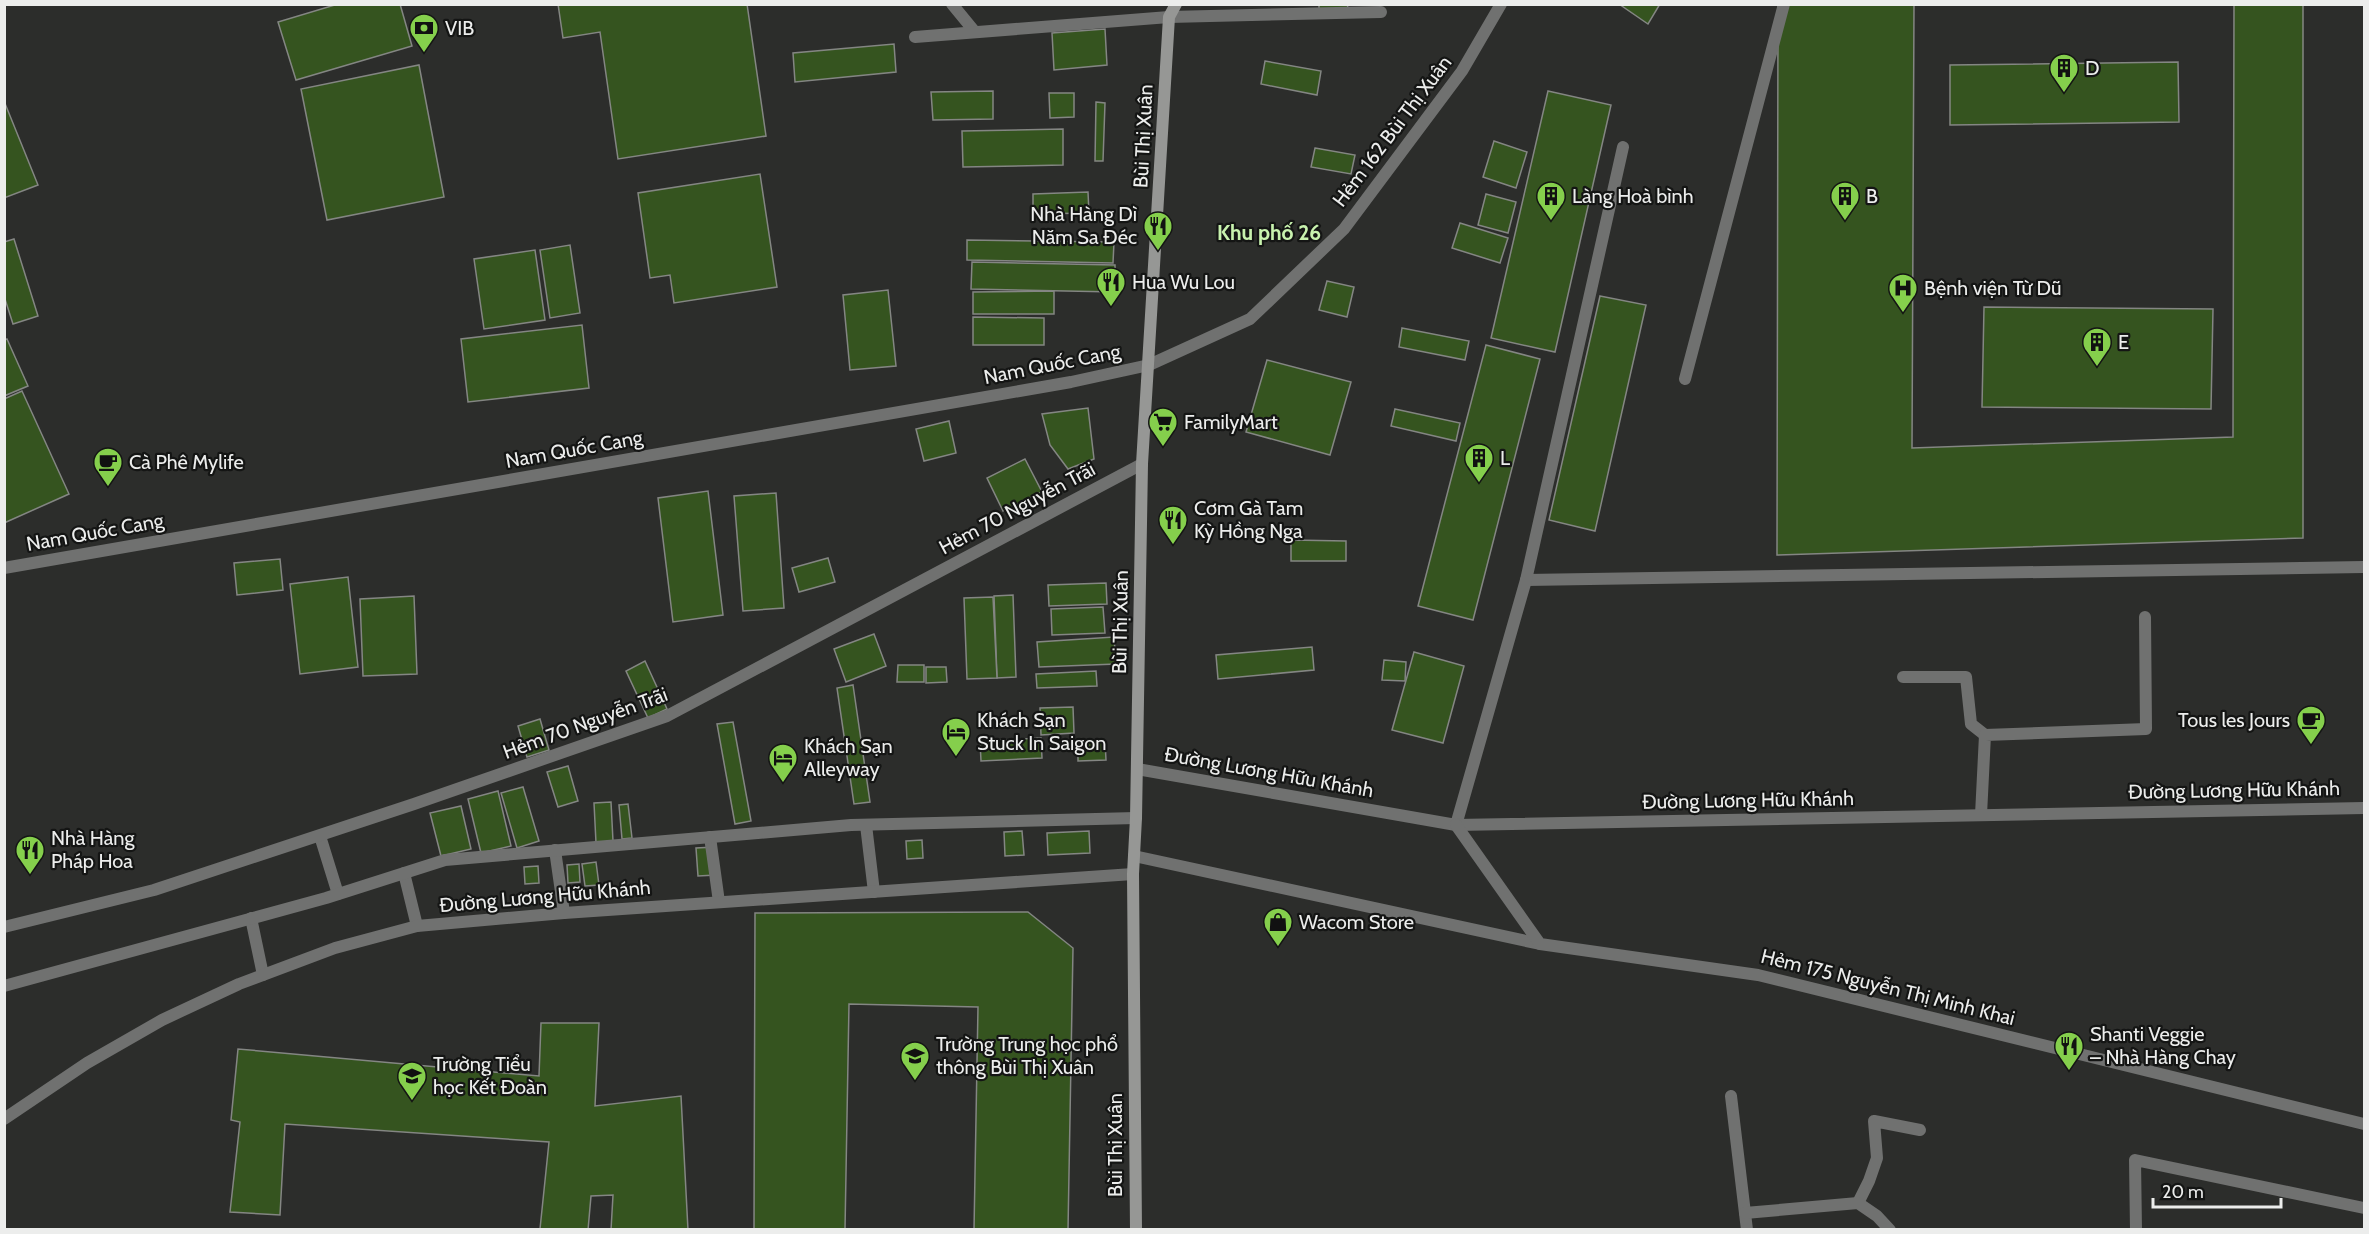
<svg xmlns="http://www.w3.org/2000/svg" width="2369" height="1234" font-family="Cabin,sans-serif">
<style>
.building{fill:#35541f;stroke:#848683;stroke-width:1.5}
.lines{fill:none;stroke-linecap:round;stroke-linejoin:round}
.lane{stroke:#707170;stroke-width:12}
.street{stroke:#707170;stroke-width:12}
.secondary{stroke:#969795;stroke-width:12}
.labels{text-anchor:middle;stroke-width:4.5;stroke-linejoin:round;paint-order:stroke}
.poi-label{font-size:20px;fill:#ecedec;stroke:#141514;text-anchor:start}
.street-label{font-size:20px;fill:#ecedec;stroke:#141514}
.neighbourhood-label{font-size:21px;font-weight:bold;fill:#c8f2ae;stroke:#141514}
</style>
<rect width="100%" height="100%" fill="#2c2d2b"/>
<g class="building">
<path d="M338 4H400L412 46 296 80 278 22Z"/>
<path d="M558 4H747L766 136 618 159 600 32 563 38Z"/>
<path d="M1319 4H1348L1347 11 1319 9Z"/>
<path d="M1619 4H1660L1648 24Z"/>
<path d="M1778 4H1914L1912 448 2233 437 2234 4H2303V538L1777 555Z"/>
<path d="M1105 29 1107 65 1054 70 1052 33Z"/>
<path d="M894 44 896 72 795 82 793 53Z"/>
<path d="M1265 61 1321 71 1317 95 1261 84Z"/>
<path d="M2178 62 2179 122 1950 125V65Z"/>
<path d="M419 65 444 197 327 220 301 89Z"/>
<path d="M993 91V119L933 120 931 92Z"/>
<path d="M1548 91 1611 105 1555 352 1491 338Z"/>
<path d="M1049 93H1074V117L1050 118Z"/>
<path d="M4 101 38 185 4 198Z"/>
<path d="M1096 102 1105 103 1103 161H1095Z"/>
<path d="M1063 129V165L963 167 962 131Z"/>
<path d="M1494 141 1527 152 1516 188 1483 177Z"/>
<path d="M1315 148 1355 155 1351 174 1311 167Z"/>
<path d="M760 174 777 287 674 303 670 275 650 278 638 193Z"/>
<path d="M1088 192 1089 213 1033 214V194Z"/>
<path d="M1486 194 1516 202 1508 233 1478 225Z"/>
<path d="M1460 223 1508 238 1500 263 1452 248Z"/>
<path d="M14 239 38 316 13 324 4 296V242Z"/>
<path d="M967 240 1114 242 1113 263 967 260Z"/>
<path d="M570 245 580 313 550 318 540 250Z"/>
<path d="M535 250 545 320 484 329 474 259Z"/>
<path d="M972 262 1115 265V292L971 289Z"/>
<path d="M1327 281 1354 287 1347 317 1319 310Z"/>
<path d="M888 290 896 366 850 370 843 295Z"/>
<path d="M1054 291V314H973V292Z"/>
<path d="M1600 296 1646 305 1595 531 1549 520Z"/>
<path d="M1984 307 2213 309 2211 409 1982 407Z"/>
<path d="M973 317 1044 318V345H973Z"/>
<path d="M582 325 589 388 468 402 461 339Z"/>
<path d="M1402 328 1469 341 1465 360 1399 347Z"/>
<path d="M7 339 28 386 4 396V340Z"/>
<path d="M1486 345 1540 359 1473 620 1418 606Z"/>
<path d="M1267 360 1351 382 1330 455 1246 432Z"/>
<path d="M22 391 69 494 4 523V399Z"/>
<path d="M1088 408 1094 459 1068 469 1050 445 1042 414Z"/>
<path d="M1395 409 1460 423 1456 441 1391 426Z"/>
<path d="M949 421 956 453 924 461 916 429Z"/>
<path d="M1025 459 1042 492 1003 511 987 478Z"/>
<path d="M708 491 723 615 673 622 658 498Z"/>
<path d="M776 493 784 608 743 611 734 496Z"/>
<path d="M1291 540 1346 541V561H1291Z"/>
<path d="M828 558 835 582 799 592 792 568Z"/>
<path d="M280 559 283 590 237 595 234 563Z"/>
<path d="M348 577 358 667 300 674 290 584Z"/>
<path d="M1106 583 1107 604 1049 606 1048 585Z"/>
<path d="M1013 595 1016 677 997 678 994 596Z"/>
<path d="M414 596 417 674 363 676 360 599Z"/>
<path d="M993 597 997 678 967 679 964 598Z"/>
<path d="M1103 607 1105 633 1052 635 1051 609Z"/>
<path d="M874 634 886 666 846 682 834 649Z"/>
<path d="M1114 637 1116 664 1039 667 1037 642Z"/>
<path d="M1312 647 1314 670 1218 679 1216 655Z"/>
<path d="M1414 652 1464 666 1443 743 1392 730Z"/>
<path d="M1384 660 1406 662 1405 681 1382 680Z"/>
<path d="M645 661 667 709 648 718 626 671Z"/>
<path d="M898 665H924V682H897Z"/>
<path d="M926 667H946L947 682 926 683Z"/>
<path d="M1096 671 1097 686 1037 688 1036 674Z"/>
<path d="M853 685 870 802 854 804 837 688Z"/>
<path d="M1073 707 1074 733 1041 735 1040 708Z"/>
<path d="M540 719 549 750 527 757 518 726Z"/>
<path d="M733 722 751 821 735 824 717 724Z"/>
<path d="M1041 738 1042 758 981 761 980 741Z"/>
<path d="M1105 741 1106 760 1078 761V743Z"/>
<path d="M568 766 578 801 558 807 547 772Z"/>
<path d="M523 787 539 841 517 848 501 793Z"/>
<path d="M498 791 511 846 481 853 468 799Z"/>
<path d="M611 802 613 841 596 843 594 803Z"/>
<path d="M628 804 632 838 622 839 619 805Z"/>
<path d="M461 806 471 849 441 856 430 813Z"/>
<path d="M1022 831 1024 855 1005 856 1004 832Z"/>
<path d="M1089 831 1090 853 1048 855 1047 833Z"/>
<path d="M922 840 923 858 907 859 906 841Z"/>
<path d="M715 847 716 875 698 876 696 848Z"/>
<path d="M596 862 599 885 585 886 582 864Z"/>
<path d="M579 864 580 882 568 883 567 865Z"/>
<path d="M538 866 539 883 525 884 524 867Z"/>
<path d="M1028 912 1073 948 1068 1230H974L978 1007 849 1004 845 1230H754L755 913Z"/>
<path d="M541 1023H599L595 1106 681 1096 688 1230H611L613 1195 591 1196 588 1230 540 1229 549 1142 285 1124 280 1215 230 1212 240 1122 231 1120 238 1049 539 1076Z"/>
</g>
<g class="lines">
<g class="lane">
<path d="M952 4 975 32"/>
<path d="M915 37 1169 17 1381 12"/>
<path d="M1149 365 1250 319 1344 229 1462 71 1501 4"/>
<path d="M1685 379 1784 4"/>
<path d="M1526 580 2364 567"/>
<path d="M1903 677H1966L1971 724 1985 735"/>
<path d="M1981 815 1985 735 2146 729 2145 617"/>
<path d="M866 825 874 892"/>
<path d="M1456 825 1526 580 1623 147"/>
<path d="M320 836 338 894"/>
<path d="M710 837 719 902"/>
<path d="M555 850 564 913"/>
<path d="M1134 856 1540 944"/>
<path d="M404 873 417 926"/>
<path d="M251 918 263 975"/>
<path d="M4 927 154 890 414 804 667 716 1142 464"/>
<path d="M4 986 326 898 445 860 851 825 1136 818"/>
<path d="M1731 1096 1747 1230"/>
<path d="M1858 1203 1869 1181 1877 1158 1874 1121 1920 1130"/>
<path d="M1745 1213 1858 1203 1877 1216 1890 1230"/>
<path d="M2136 1230 2135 1160 2364 1208"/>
</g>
<g class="street">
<path d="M4 568 1071 382 1149 365"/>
<path d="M1137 769 1456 825 2364 808"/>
<path d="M1456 825 1540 944 1758 975 2364 1124"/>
<path d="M4 1119 87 1063 162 1020 239 984 335 948 417 926 564 913 1133 874"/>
</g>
<path class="secondary" d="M1136 1230 1133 874 1136 818 1142 464 1169 17 1176 4"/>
</g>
<defs>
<g id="bank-pin" transform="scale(1.5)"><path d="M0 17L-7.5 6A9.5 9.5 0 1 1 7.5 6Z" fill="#85cf4c" stroke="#141514"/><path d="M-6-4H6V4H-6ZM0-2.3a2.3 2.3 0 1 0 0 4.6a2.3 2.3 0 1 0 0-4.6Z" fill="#111"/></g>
<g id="building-pin" transform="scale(1.5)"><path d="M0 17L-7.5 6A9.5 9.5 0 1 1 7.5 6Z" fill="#85cf4c" stroke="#141514"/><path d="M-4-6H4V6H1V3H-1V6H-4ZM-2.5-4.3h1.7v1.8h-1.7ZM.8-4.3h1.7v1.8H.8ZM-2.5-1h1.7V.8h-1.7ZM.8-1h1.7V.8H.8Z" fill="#111"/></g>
<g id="restaurant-pin" transform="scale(1.5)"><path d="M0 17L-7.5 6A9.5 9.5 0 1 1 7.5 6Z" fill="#85cf4c" stroke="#141514"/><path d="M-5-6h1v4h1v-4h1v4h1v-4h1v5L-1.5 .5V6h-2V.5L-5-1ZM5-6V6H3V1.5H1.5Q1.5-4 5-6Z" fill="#111"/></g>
<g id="hospital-pin" transform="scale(1.5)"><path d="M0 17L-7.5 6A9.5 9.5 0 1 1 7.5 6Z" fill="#85cf4c" stroke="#141514"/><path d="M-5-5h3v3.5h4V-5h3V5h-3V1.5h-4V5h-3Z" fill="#111"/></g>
<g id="supermarket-pin" transform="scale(1.5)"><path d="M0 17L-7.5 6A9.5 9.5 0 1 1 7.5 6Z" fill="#85cf4c" stroke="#141514"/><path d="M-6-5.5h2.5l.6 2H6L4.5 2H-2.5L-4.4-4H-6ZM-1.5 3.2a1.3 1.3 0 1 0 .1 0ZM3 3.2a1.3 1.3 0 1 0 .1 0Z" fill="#111"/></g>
<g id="cafe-pin" transform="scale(1.5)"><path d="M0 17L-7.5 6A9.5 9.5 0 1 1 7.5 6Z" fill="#85cf4c" stroke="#141514"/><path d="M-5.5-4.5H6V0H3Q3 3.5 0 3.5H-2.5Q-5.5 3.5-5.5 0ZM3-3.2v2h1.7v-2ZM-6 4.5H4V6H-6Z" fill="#111"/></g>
<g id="hotel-pin" transform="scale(1.5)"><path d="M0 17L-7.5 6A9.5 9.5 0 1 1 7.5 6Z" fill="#85cf4c" stroke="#141514"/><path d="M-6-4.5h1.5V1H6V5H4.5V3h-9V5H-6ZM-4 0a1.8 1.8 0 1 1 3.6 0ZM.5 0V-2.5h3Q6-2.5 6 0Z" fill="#111"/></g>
<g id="shop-pin" transform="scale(1.5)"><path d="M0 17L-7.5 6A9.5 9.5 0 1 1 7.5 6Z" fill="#85cf4c" stroke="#141514"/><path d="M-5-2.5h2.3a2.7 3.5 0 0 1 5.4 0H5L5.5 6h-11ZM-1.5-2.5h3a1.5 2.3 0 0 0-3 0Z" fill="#111"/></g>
<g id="school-pin" transform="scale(1.5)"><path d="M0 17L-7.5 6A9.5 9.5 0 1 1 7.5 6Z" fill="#85cf4c" stroke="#141514"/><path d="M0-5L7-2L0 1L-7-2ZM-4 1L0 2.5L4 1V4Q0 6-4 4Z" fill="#111"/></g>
</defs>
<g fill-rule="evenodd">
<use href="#bank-pin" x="424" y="28"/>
<use href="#building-pin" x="2064" y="68"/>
<use href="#building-pin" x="1551" y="196"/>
<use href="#building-pin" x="1845" y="196"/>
<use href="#restaurant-pin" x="1158" y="226"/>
<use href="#restaurant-pin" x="1111" y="282"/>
<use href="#hospital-pin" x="1903" y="288"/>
<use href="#building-pin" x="2097" y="342"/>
<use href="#supermarket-pin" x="1163" y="422"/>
<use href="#building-pin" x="1479" y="458"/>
<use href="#cafe-pin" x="108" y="462"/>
<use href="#restaurant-pin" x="1173" y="520"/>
<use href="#cafe-pin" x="2311" y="720"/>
<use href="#hotel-pin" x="956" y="732"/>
<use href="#hotel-pin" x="783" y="758"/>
<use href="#restaurant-pin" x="30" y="850"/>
<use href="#shop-pin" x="1278" y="922"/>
<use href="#restaurant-pin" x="2069" y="1046"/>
<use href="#school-pin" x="915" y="1056"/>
<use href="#school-pin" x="412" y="1076"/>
</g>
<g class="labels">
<g class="poi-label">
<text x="445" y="35">VIB</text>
<text x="2085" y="75">D</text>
<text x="1572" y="203">Làng Hoà bình</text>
<text x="1866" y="203">B</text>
<text x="1137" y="221" text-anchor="end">Nhà Hàng Dì<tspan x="1137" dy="23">Năm Sa Đéc</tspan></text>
<text x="1132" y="289">Hua Wu Lou</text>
<text x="1924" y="295">Bệnh viện Từ Dũ</text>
<text x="2118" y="349">E</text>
<text x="1184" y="429">FamilyMart</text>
<text x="1500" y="465">L</text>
<text x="129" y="469">Cà Phê Mylife</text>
<text x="1194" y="515">Cơm Gà Tam<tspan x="1194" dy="23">Kỳ Hồng Nga</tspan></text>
<text x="977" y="727">Khách Sạn<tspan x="977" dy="23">Stuck In Saigon</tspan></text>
<text x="2290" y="727" text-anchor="end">Tous les Jours</text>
<text x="804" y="753">Khách Sạn<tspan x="804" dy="23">Alleyway</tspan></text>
<text x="51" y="845">Nhà Hàng<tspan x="51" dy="23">Pháp Hoa</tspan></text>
<text x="1299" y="929">Wacom Store</text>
<text x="2090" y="1041">Shanti Veggie<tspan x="2090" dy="23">– Nhà Hàng Chay</tspan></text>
<text x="936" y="1051">Trường Trung học phổ<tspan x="936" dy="23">thông Bùi Thị Xuân</tspan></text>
<text x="433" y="1071">Trường Tiểu<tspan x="433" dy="23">học Kết Đoàn</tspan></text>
</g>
<g class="street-label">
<text transform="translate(1392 131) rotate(-53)" y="7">Hẻm 162 Bùi Thị Xuân</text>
<text transform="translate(1143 136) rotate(-87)" y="7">Bùi Thị Xuân</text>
<text transform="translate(1052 364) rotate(-11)" y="7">Nam Quốc Cang</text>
<text transform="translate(574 449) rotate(-10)" y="7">Nam Quốc Cang</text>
<text transform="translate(1017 508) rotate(-28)" y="7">Hẻm 70 Nguyễn Trãi</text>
<text transform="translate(95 532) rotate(-10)" y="7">Nam Quốc Cang</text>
<text transform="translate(1120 622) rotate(-89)" y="7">Bùi Thị Xuân</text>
<text transform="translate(585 723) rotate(-20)" y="7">Hẻm 70 Nguyễn Trãi</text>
<text transform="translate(1269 772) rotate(10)" y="7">Đường Lương Hữu Khánh</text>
<text transform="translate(2234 790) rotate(-1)" y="7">Đường Lương Hữu Khánh</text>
<text transform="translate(1748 800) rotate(-1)" y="7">Đường Lương Hữu Khánh</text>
<text transform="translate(545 896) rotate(-5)" y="7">Đường Lương Hữu Khánh</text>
<text transform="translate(1888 987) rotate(14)" y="7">Hẻm 175 Nguyễn Thị Minh Khai</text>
<text transform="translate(1115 1145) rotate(-90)" y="7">Bùi Thị Xuân</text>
</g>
<g class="neighbourhood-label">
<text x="1269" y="240">Khu phố 26</text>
</g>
</g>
<rect width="2369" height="1234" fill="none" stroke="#ecedec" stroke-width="12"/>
<path d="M2153 1198v9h128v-9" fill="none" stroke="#ecedec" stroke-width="3"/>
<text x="2162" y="1198" font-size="18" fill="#ecedec" stroke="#141514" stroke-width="4.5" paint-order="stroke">20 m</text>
</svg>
